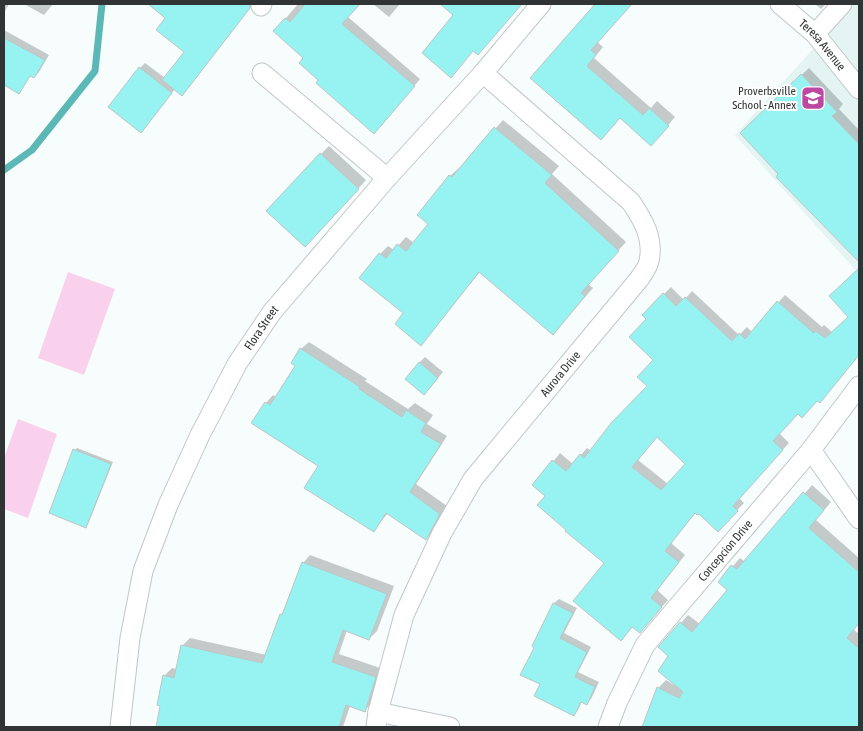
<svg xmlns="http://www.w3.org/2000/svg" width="863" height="731" font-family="'Asap Condensed',sans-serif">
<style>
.built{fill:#e3f4f3}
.green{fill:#f9d1ed}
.shadow{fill:#0003;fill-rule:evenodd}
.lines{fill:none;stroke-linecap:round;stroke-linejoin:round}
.stream{stroke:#5cb8b6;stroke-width:7}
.building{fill:#97f3f1;stroke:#bec5c5;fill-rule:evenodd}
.minor-casing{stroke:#c0c7c6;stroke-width:21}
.minor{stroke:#fff;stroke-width:19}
.labels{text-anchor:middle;stroke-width:4;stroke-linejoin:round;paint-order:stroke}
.street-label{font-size:12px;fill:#313434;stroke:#fff}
.poi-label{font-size:12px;fill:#313434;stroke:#fff;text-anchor:end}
</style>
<rect width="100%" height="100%" fill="#f6fdfc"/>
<path class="built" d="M854 4H859V274L735 135Z"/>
<g class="green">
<path d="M68 272 115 289 84 375 38 358Z"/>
<path d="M18 419 57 434 28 518 4 509V458Z"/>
</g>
<g class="shadow">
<path d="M4 4H9L4 13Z"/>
<path d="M24 4H53L44 15Z"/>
<path d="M150 4H253L188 88 175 89 146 126 140 68 145 63 165 78 185 52 167 17Z"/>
<path d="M298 4H359L348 17 420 79 381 126 320 80 305 58 275 31Z"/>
<path d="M373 4H400L389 17Z"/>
<path d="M442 4H521L484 47Z"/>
<path d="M597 4H631L597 42 603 47 594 58 651 108 657 101 675 117 658 137 620 117 532 78Z"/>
<path d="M815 4H826L821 9Z"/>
<path d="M4 30 49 55 39 72 34 77 31 75 19 92 4 84Z"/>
<path d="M809 68 843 104 839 109 859 130V261L777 177 780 174 741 133Z"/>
<path d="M503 120 559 166 552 174 626 242 588 284 593 288 561 325 480 272 421 344 405 313 380 254 388 246 394 250 406 237 414 243 429 224 419 215 450 176 459 168 460 169Z"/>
<path d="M329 146 366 180 314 237 321 154Z"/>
<path d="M859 269V352L854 357 856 359 826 394 798 413 779 433 789 443 739 498 744 503 718 530 699 512H696L671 543 685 555 657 590 668 600 647 624 605 563 547 496 534 485 560 453 573 464 587 448 591 451 649 386 655 360 648 319 664 294 671 287 684 300 692 291 739 335 747 327 752 332 785 295 822 327 824 325 832 332 850 317 838 289ZM657 436 687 464 668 484 638 460Z"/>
<path d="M309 342 367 379 365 381 408 409 415 403 433 415 427 424 447 436 416 484 447 506 433 531 426 539 388 513 373 531 266 403 273 395 277 398 297 365 293 362 301 349Z"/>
<path d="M425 357 443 372 430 388 419 363Z"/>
<path d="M77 448 113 462 88 524 86 526 75 450Z"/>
<path d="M812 485 831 502 816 520 859 558V623L854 630 859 634V727H643L658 688 666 680 674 685 670 656 659 647 688 615 700 624 729 590 719 582 740 558 745 562Z"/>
<path d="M310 555 394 586 377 631 369 639 347 630 339 654 383 669 372 703 364 711 350 706 343 727H157L162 705 164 676 172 668 177 669 182 646 190 638 267 655 281 614 286 610 303 563Z"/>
<path d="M559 599 577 608 564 633 591 647 578 672 599 682 591 699 586 703 582 701 578 710 573 715 541 684 536 647 533 646 554 603Z"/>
</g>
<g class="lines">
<path class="stream" d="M4 170 32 150 95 71 102 4"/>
</g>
<g class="building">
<path d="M148 4H250V8L182 96 162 80 184 52 156 30 165 18Z"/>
<path d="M305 4H360L342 24 415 86 374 134 316 83 318 80 299 63 303 58 273 31 285 18 290 22Z"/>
<path d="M440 4H522L478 55 473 51 451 78 422 53 453 15Z"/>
<path d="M595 4H632L591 50 596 55 587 66 643 115 649 108 669 126 651 146 620 118 601 140 530 78Z"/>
<path d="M4 38 45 60 34 78 30 76 19 94 4 85Z"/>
<path d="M139 67 172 93 141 133 108 107Z"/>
<path d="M801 74 837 112 832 116 859 144V262L776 177 778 174 740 133Z"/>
<path d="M494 127 552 175 545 183 619 251 581 293 585 296 553 335 479 272 421 346 395 324 403 313 359 278 379 253 386 258 397 244 406 251 428 224 417 215 449 175 452 177Z"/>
<path d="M320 153 359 189 305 247 266 211Z"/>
<path d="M859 268V355L820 403 817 401 802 418 798 414 773 441 783 450 733 506 738 511 718 532 699 514 697 515 695 513 665 551 679 562 651 598 662 607 640 633 632 627 621 641 573 601 604 563 565 531 566 530 537 505 545 496 532 485 552 460 566 471 580 454 584 458 612 422 647 386 637 377 653 360 629 337 646 319 642 315 663 293 676 306 685 297 732 341 739 333 745 339 777 301 814 333 816 331 825 338 848 317 829 296ZM657 437 685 464 661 490 632 467Z"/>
<path d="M300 348 360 387 359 389 402 417 406 410 426 423 421 432 441 444 410 492 440 514 426 540 386 513 374 532 304 488 318 466 251 423 265 402 270 405 295 366 291 363Z"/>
<path d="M419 362 438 378 424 395 405 379Z"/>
<path d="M73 449 111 464 86 528 49 513Z"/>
<path d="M803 492 824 510 809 528 859 572V623L847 638 859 648V727H642L657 687 679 698 683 692 658 671 668 656 658 647 680 622 692 632 727 590 718 582 731 565 737 569Z"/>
<path d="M302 562 387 594 369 640 343 630 332 662 376 677 365 712 346 705 339 727H156L160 706 157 705 163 675 174 678 181 645 262 663 280 614 282 615Z"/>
<path d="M553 603 573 613 560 638 587 652 575 677 595 687 587 705 581 702 574 716 534 696 540 684 520 675 534 648 532 646Z"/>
</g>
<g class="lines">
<g class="minor-casing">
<g id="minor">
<path id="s1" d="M780 4 815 34 859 89"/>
<path d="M261 6 262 4"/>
<path d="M815 34 842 4"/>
<path d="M262 73 387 178"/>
<path d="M811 450 859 519"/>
<path d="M378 712 450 727"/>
<path id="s2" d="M120 727 130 638 143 571 168 505 200 435 237 364 272 312 387 178 483 73 541 4"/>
<path id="s3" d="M376 727 378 712 404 615 442 533 473 479 640 278C643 273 648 267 649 261 654 238 643 220 631 202L483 73"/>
<path id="s4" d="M608 727 617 703 645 645 811 450 859 386"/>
</g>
</g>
<use href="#minor" class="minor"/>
</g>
<defs>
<g id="school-square" transform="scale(1.25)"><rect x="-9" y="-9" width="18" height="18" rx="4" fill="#bc48a2" stroke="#fff"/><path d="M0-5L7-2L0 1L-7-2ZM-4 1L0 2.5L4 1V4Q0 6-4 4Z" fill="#fff"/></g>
</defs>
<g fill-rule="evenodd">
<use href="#school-square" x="813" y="98"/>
</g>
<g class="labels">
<g class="street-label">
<text dy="4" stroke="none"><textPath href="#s1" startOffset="59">Teresa Avenue</textPath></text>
<text dy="4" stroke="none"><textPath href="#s2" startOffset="429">Flora Street</textPath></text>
<text dy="4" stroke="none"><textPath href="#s3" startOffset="405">Aurora Drive</textPath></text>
<text dy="4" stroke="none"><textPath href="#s4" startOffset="214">Concepcion Drive</textPath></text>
</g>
<g class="poi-label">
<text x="796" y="95">Proverbsville<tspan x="796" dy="14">School - Annex</tspan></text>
</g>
</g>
<rect width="863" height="731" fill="none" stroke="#313434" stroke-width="10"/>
</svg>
